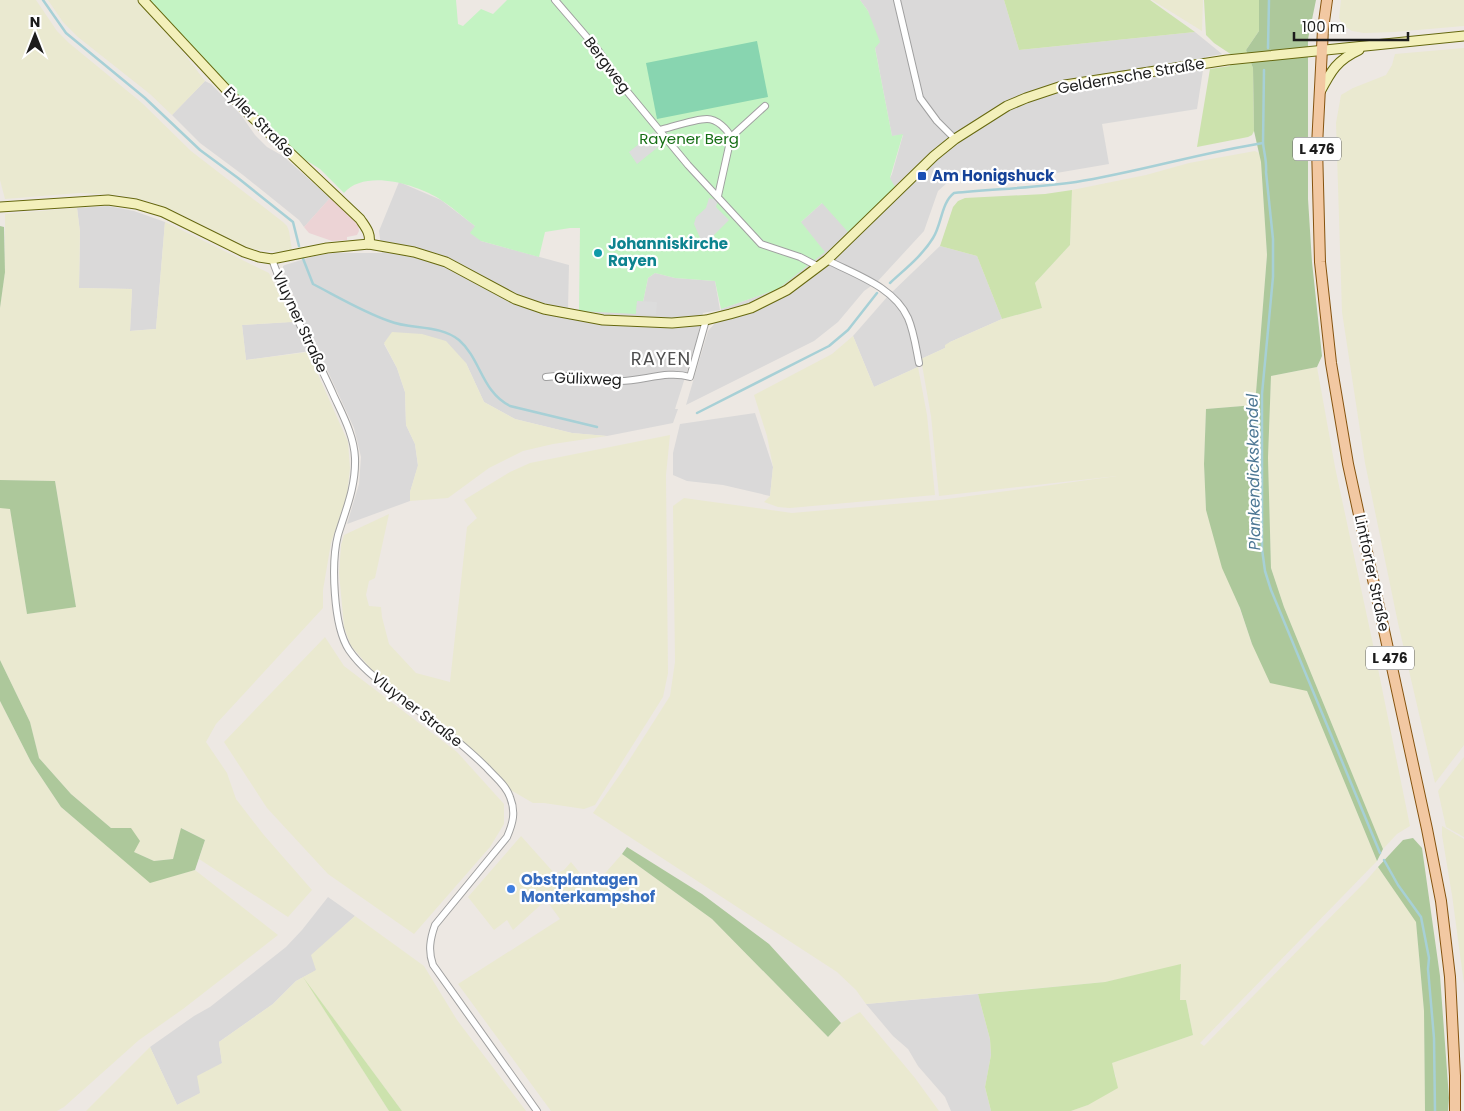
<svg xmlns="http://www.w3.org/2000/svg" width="1464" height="1111" font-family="Poppins,sans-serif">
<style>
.residential{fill:#dad9d9}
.commercial{fill:#ecd3d5}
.farmland{fill:#eae9d0}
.grass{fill:#cce2ad}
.forest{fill:#adc89b}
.park{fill:#c4f3c3}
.pitch{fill:#88d5b0}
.parking{fill:#dcdcdc}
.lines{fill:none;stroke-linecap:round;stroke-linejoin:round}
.stream{stroke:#a7d0d6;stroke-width:2.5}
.street-casing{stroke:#a0a0a0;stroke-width:8}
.secondary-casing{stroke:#66680f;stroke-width:11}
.primary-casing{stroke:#86530e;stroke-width:12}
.street{stroke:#fff;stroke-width:6}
.secondary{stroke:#f3f0bb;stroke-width:9}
.primary{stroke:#f2c8a2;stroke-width:10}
.transit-dot{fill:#1a4fb4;stroke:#fff;stroke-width:2}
.culture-dot{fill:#0f9aa8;stroke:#fff;stroke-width:2}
.shop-dot{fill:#3f7fe0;stroke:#fff;stroke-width:2}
.labels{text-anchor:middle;stroke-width:4.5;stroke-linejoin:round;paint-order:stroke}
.shield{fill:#fff;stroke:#606060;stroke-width:1}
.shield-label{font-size:14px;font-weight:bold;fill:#1c1c1c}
.street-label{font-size:15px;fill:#1c1c1c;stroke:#fff}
.park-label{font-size:15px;fill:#166f15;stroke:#fff}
.transit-label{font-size:15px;font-weight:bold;fill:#164399;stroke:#fff;text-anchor:start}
.culture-label{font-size:15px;font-weight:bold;fill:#0d838f;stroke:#fff;text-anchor:start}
.shop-label{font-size:15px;font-weight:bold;fill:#366cbe;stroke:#fff;text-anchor:start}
.water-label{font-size:16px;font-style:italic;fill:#4c7794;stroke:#fff}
.quarter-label{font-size:18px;letter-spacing:1px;fill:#4f4f4f;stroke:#fff}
</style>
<rect width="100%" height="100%" fill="#ede8e3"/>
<g class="residential">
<path d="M860 0H1004L1019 50 1195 32 1222 54 1205 57 1197 109 1102 124 1109 164 1033 177 949 181 938 191 924 231 877 282 864 291 838 322 814 341 686 405 708 331 722 315 721 309 778 289 801 222 822 203 890 178 892 174 903 135 892 136 868 11Z"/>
<path d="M205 81 211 84 241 115 255 135 267 147 283 156 330 198 304 227 299 220 243 175 200 143 172 115Z"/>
<path d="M399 182 441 200 475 226 481 241 569 265 568 309 579 311 643 302 648 278 655 273 675 278 715 281 720 310 703 313 696 343 675 409H678L673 423 607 436 572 433 515 419 484 402 466 363 384 344 397 368 405 392 406 425 415 444 418 466 410 492V501L347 524 359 484 361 457 354 428 318 350 246 360 242 325 304 321 283 271V266L285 265 314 256 334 253H382L379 231Z"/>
<path d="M108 206 134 211 165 222 156 329 130 331 132 289 79 288 80 232 77 208Z"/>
<path d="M940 246 977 256 1002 319 950 342 945 348 921 359 918 367 874 387 853 336 888 296Z"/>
<path d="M755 413 773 467 770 496 723 485 687 481 673 475V453L680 424Z"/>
<path d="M328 897 355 916 345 925 317 970 296 981 273 1004 219 1042 222 1063 201 1093 177 1105 150 1047 194 1016 210 1007 286 947 302 930Z"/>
<path d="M978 994 990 1039 991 1055 985 1087 991 1111H951L945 1097 918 1066 908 1049 893 1036 866 1004Z"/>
</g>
<path class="commercial" d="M330 198 358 224 359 231 357 235 347 237V240L332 241 309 233 304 227Z"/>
<g class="farmland">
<path d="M0 0H36L57 31 69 43 142 103 191 151 283 222 287 226 289 231 292 250 278 252 251 249 174 211 151 202 119 195 79 193 5 199 0 180Z"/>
<path d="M48 0H143L205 81 172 115 150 94 78 37 63 22Z"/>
<path d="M1152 0H1203L1202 31Z"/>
<path d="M1341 0H1464V26L1394 32 1364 33 1352 31 1344 26 1339 18Z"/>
<path d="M1464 48V745L1435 783 1398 623 1365 463 1342 312 1336 123 1341 95 1353 88 1386 75 1392 65 1395 54Z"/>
<path d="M1255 151 1259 153 1261 162 1267 255 1255 405 1206 409 1204 464 1206 510 1252 644 1307 691 1377 861 1200 1043 1204 1046 1366 881 1378 867 1416 921 1424 1011 1425 1111H1071L1088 1105 1116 1077 1111 1063 1193 1035 1186 1000H1180L1181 965 1105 982 866 1004 856 990 837 972 593 813 621 773 670 696 675 662 673 506 684 498 792 513 940 500 1117 476 939 496 931 416 921 359 945 348V345L950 342 1002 319 1042 308 1035 283 1070 245 1072 190 1146 175 1189 163Z"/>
<path d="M77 208 80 232 79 288 132 289 130 331 156 329 165 222 269 273 293 322 242 325 246 360 308 352 348 442 350 468 347 496 331 543 323 590V608L216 724 206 742 227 773 236 799 263 834 312 890 288 917 199 859 205 840 182 828 173 859 154 861 134 852 131 828H111L71 794 39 758 30 722 0 660V508H10L27 614 76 606 55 481 0 480V308L5 272V214Z"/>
<path d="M392 332 422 334 446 341 466 363 484 402 515 419 572 433 607 436 553 444 523 451 489 468 448 498 410 501V492L418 465 415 444 406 425 405 392 397 368 384 343Z"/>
<path d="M853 336 874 387 918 367 927 415 935 495 790 508 778 507 764 502 770 496 773 467 767 436 754 395 832 354Z"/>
<path d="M1317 367 1335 467 1374 649 1410 826 1397 834 1383 849 1284 607 1271 568 1268 458 1271 376Z"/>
<path d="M670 435 666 475 668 673 663 697 595 805 584 809 544 803H533L507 788 452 738 372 670 351 646 344 627 339 573 341 545 344 535 389 514 375 578 369 581 366 595 369 606 381 607 382 617 389 644 416 673 450 682 467 527 477 518 464 500 510 472 530 463Z"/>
<path d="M325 637 344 666 457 752 504 804V824L490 847 414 934 328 874 267 808 224 742Z"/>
<path d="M0 701 31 762 61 807 150 882 195 870 278 935 183 1009 139 1040 64 1107 57 1111H0Z"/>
<path d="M1464 757V837L1446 827 1438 791Z"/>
<path d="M1442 826 1464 839V984L1452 895 1442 835Z"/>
<path d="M521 836 555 874 564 870 571 862 592 888 622 854 712 919 828 1037 841 1023 860 1012 915 1078 939 1111H551L458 984 560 919 546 900 513 930 507 920 494 930 468 897Z"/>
<path d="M355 916 424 966 457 1020 526 1111H402L310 987 389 1111H86L150 1047 177 1105 200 1093 197 1076 222 1063 219 1042 273 1004 296 981 316 970 311 955Z"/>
</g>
<g class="grass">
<path d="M1004 0H1150L1195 32 1019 50Z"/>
<path d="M1204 0H1259V31L1246 50 1253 68 1254 131 1252 135 1248 137 1197 147 1210 69 1230 66 1232 55 1214 43 1206 35Z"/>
<path d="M1072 190 1070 245 1035 283 1042 308 1002 319 977 256 940 246 953 207 958 201 965 198 1045 194Z"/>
<path d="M1181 964 1180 1000H1186L1193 1035 1112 1063 1118 1088 1088 1105 1071 1111H991L985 1087 991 1055 990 1039 978 994 1105 982Z"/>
<path d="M303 977 402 1111H389Z"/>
</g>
<g class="forest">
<path d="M1259 0H1316L1308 39V199L1312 262 1322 356 1317 367 1271 376 1268 458 1271 568 1284 607 1383 849 1377 861 1307 691 1270 683 1252 644 1240 608 1222 568 1206 510 1204 464 1206 409 1255 405 1267 255 1261 162 1254 131 1253 68 1246 50 1259 31Z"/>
<path d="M0 226 4 227 5 272 0 308Z"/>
<path d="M0 480 55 481 76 607 27 614 10 509 0 508Z"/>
<path d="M0 660 30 722 39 758 71 794 111 828H131L140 841 134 852 154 861 173 859 181 828 205 840 195 870 150 883 61 807 31 762 0 701Z"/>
<path d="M1413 838 1422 848 1440 976 1449 1098 1448 1111H1425L1424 1011 1416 922 1378 867 1403 840Z"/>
<path d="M627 847 702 894 769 944 841 1023 828 1037 712 919 622 854Z"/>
</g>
<path class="park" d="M144 0H456L458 24 463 26 481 9 493 14 507 0H860L868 11 880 42 875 48 892 136 903 134 890 178 895 187 848 232 822 203 801 222 825 252 778 289 721 309 715 281 675 278 655 273 648 278 643 302H637L636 314 579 311 580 228H570L545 232 539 257 481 241 470 233 475 226C463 217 451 206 438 198 414 184 365 169 344 193L320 169 301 157 153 14Z"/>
<path class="pitch" d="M757 41 768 97 657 119 646 63Z"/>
<g class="parking">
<path d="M654 132 663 143 637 164 629 152Z"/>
<path d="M709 198 718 200 716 207 729 220 710 239 701 240 694 224 696 217 706 208Z"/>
<path d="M637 301 657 302 656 315 636 314Z"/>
</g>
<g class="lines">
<g class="stream">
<path d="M43 0 66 33 145 98 200 150 238 178 293 222 299 246"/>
<path d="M1268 48 1269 0"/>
<path d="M1264 70 1263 143C1264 153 1267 162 1266 172L1273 239V277L1262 394V549L1265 571 1271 590 1380 853"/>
<path d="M302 256 313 284C338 297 363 312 389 321 411 330 439 324 459 340 481 359 481 391 510 406L597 427"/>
<path d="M890 283C905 269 922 256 933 238 942 224 941 203 954 193 994 189 1035 188 1076 182 1138 172 1200 153 1263 143"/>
<path d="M697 413 829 346 848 330 877 293"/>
<path d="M1384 860 1398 885 1421 917 1429 958 1428 969 1434 1038 1435 1111"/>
</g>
<g class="street-casing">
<g id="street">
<path d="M555 0 598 50 621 84 688 165 761 244 800 257 819 267"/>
<path d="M897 0 920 98 937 121 955 139"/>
<path d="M660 130C672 127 695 119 707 119 717 119 727 129 731 137L718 196"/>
<path d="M731 137 765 106"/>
<path d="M272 259C288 306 313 349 333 394 342 414 354 435 355 458 356 486 346 509 338 535 331 562 333 626 349 650 362 669 381 682 399 696 429 719 460 741 487 768 495 777 506 785 510 797 516 812 513 823 507 837L435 925C430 939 428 951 433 965L537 1111"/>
<path d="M827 260C856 275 894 287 908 318 914 332 916 348 919 363"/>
<path d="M546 377C572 373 595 382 620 381 643 381 668 370 690 377L706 320"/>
</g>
</g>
<g class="secondary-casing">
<g id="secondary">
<path d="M143 0 249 114 360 219C366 228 371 233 369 244"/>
<path d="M1320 92C1331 71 1337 60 1359 50"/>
<path d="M0 207 108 200 136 204 163 212 244 252 259 257 272 259 327 248 369 244 414 252 446 262 515 299 544 309 603 320 672 323 706 320 730 314 751 308 787 290 827 260 934 156 955 139 1007 106 1026 98 1065 85 1227 60 1464 36"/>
</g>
</g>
<g class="primary-casing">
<path id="primary" d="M1327 0 1323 29 1317 146 1320 262 1331 363 1348 464 1427 829 1441 901 1450 977 1455 1076V1111"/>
</g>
<use href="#street" class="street"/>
<use href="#secondary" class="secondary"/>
<use href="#primary" class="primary"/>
</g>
<rect class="transit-dot" x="917" y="171" width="10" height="10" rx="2.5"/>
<circle class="culture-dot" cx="598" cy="253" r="5"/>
<circle class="shop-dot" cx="511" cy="889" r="5"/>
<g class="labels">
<g class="shield">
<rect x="1293" y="137.5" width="48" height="23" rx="4"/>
<rect x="1366" y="646.5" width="48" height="23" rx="4"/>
</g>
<g class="shield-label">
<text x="1317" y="154">L 476</text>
<text x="1390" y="663">L 476</text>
</g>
<g class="street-label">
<text transform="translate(607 65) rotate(53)" y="5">Bergweg</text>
<text transform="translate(1131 76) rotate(-10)" y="5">Geldernsche Straße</text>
<text transform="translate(259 122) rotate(45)" y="5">Eyller Straße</text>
<text transform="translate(300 322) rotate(65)" y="5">Vluyner Straße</text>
<text transform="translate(588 379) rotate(2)" y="5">Gülixweg</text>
<text transform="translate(1372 573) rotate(78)" y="5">Lintforter Straße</text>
<text transform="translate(417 710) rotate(38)" y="5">Vluyner Straße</text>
</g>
<g class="park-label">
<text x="689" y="144">Rayener Berg</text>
</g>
<g class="transit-label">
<text x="932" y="181">Am Honigshuck</text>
</g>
<g class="culture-label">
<text x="608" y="249">Johanniskirche<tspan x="608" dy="17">Rayen</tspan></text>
</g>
<g class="shop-label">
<text x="521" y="885">Obstplantagen<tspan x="521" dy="17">Monterkampshof</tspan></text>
</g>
<g class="water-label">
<text transform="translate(1253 472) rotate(-91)" y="6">Plankendickskendel</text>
</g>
<g class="quarter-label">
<text x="661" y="365">RAYEN</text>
</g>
</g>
<g transform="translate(35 35)" stroke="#ffffff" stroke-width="4" paint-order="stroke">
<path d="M0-4L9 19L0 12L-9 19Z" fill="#1c1c1c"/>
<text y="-8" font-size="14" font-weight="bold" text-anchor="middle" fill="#1c1c1c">N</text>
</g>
<path d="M1294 32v8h114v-8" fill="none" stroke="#1c1c1c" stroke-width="2.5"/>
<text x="1302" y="32" font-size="15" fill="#1c1c1c" stroke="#ffffff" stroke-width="4" paint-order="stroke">100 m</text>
</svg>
